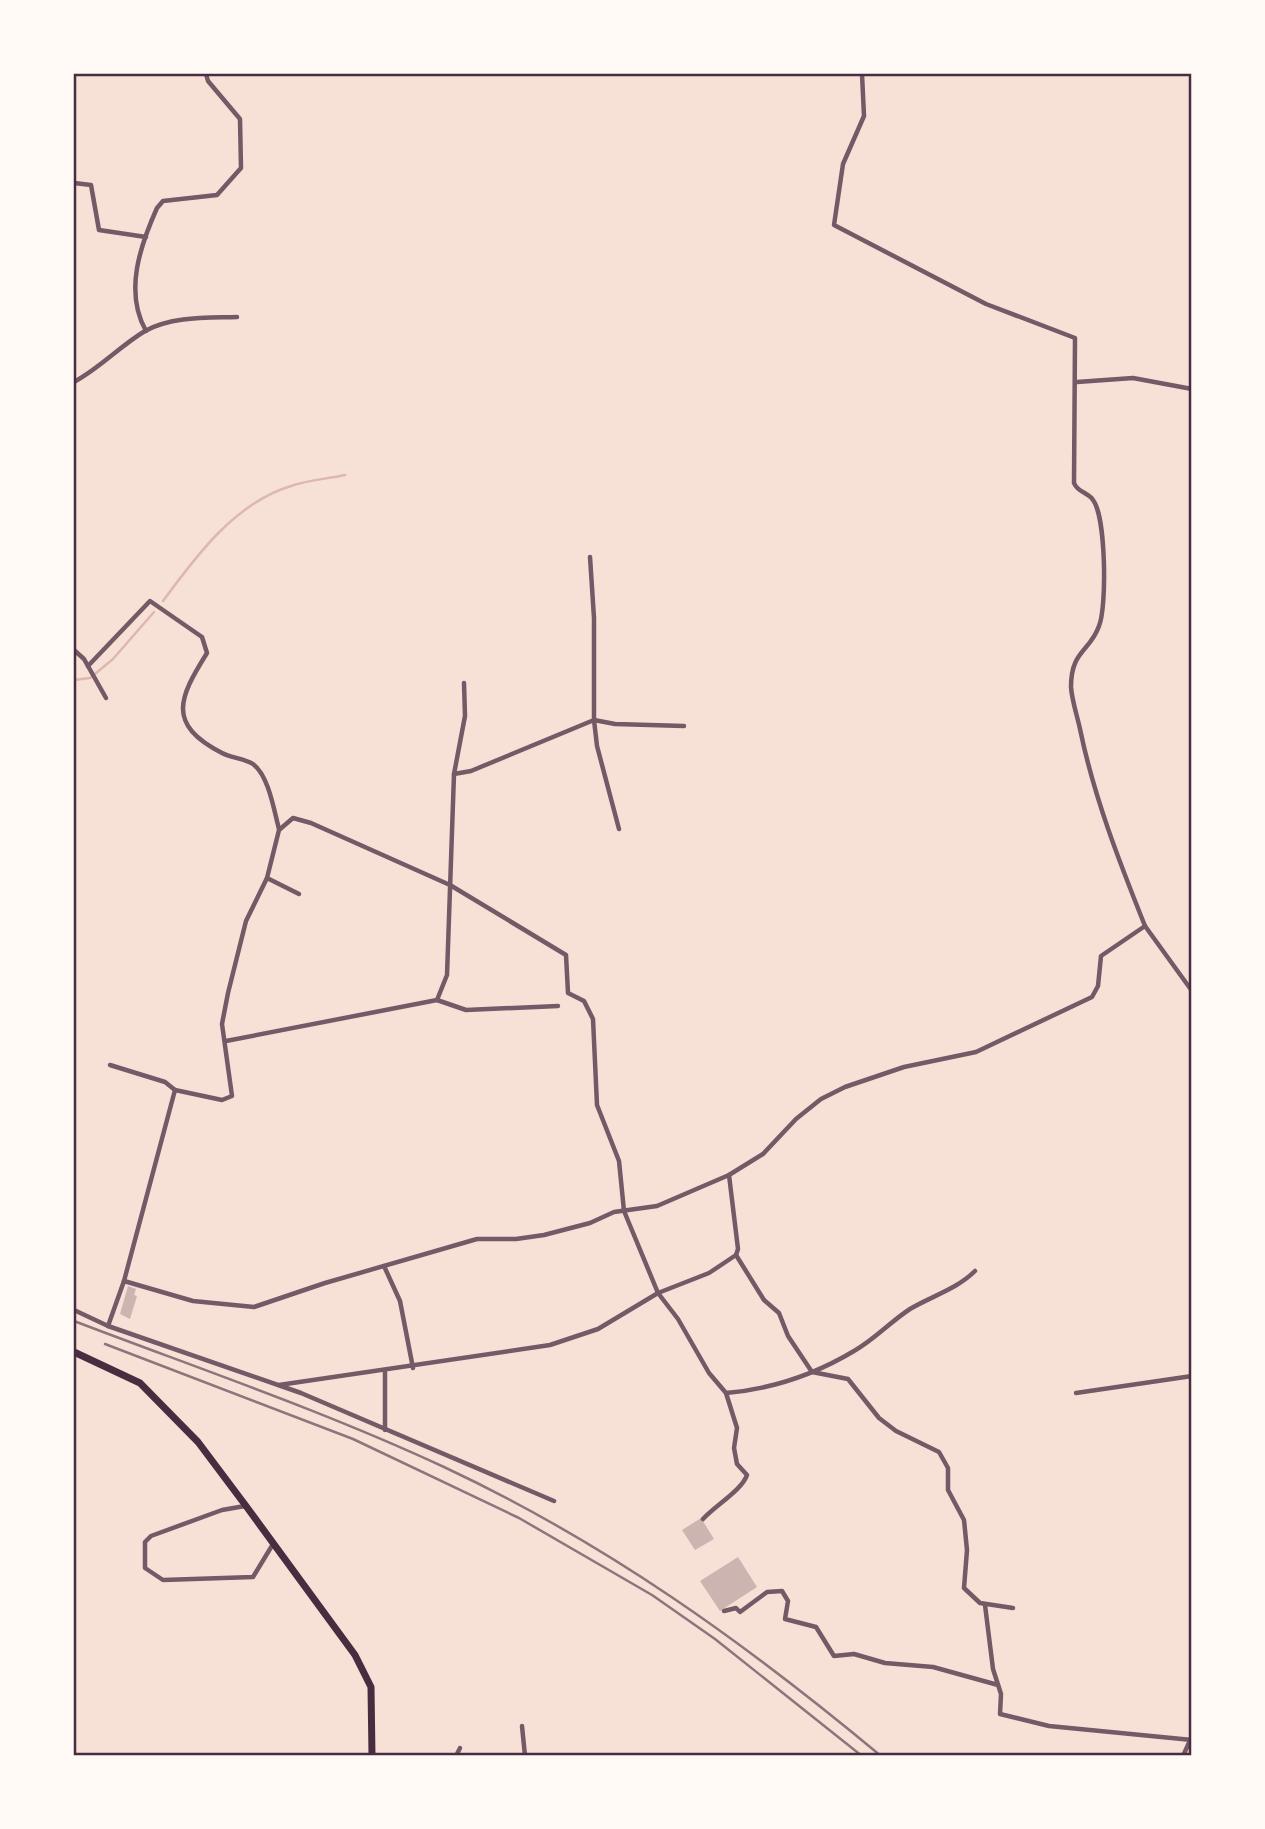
<svg xmlns="http://www.w3.org/2000/svg" width="1265" height="1829" font-family="'Fira Sans',sans-serif">
<style>
.lines{fill:none;stroke-linecap:round;stroke-linejoin:round}
.stream{stroke:#dcb8b0;stroke-width:2.5}
.building{fill:#ccb4b1}
.minor{stroke:#755966;stroke-width:4.5}
.primary{stroke:#4a2c40;stroke-width:7}
.rail{stroke:#8f747c;stroke-width:2.5}
.neatline{fill:none;stroke:#4a2c40;stroke-width:2.5}
</style>
<rect width="100%" height="100%" fill="#f7e1d7"/>
<g class="lines">
<g class="stream">
<path d="M163 601C196 556 235 503 291 486 308 480 327 479 345 475"/>
<path d="M74 680 90 678 113 659 154 612"/>
</g>
</g>
<g class="building">
<path d="M128 1286 136 1289 134 1295 137 1296 130 1319 120 1314Z"/>
<path d="M701 1518 714 1539 695 1550 682 1530Z"/>
<path d="M738 1557 757 1587 720 1611 700 1581Z"/>
</g>
<g class="lines">
<g class="minor">
<path d="M74 183 91 185 99 230 146 237"/>
<path d="M146 331C124 292 140 246 157 208L163 201 217 195 241 168 240 119 208 81 206 74"/>
<path d="M74 382C100 368 120 346 145 331 173 316 207 318 237 317"/>
<path d="M1077 382 1133 378 1192 389"/>
<path d="M590 557 594 618V720L597 746 619 829"/>
<path d="M74 650 84 659 106 698"/>
<path d="M88 666 150 601 202 637 207 653C179 698 166 724 222 753 231 758 244 758 253 764 269 776 274 811 279 829"/>
<path d="M454 774 471 771 594 720 615 724 684 726"/>
<path d="M267 878 299 894"/>
<path d="M1145 926 1192 991"/>
<path d="M437 1000 466 1010 558 1006"/>
<path d="M226 1041 437 1000 447 975 454 774 465 716 464 683"/>
<path d="M110 1065 165 1082 175 1090"/>
<path d="M736 1255 764 1300 779 1313 788 1336 812 1372 848 1379 879 1418 896 1431 939 1452 948 1468V1490L964 1520 967 1550 964 1588 980 1603 1013 1608"/>
<path d="M384 1266 400 1301 413 1368"/>
<path d="M124 1281 175 1090 222 1100 232 1096 222 1024 228 993 246 921 267 878 279 830 293 818 311 823 450 885 566 955 568 993 584 1001 593 1019 597 1105 619 1161 624 1211 658 1293 678 1319 709 1373 726 1393 737 1428 734 1448 737 1464 747 1475C742 1490 716 1505 703 1519"/>
<path d="M74 1310 108 1326 124 1281 193 1301 254 1307 325 1283 477 1239H516L544 1235 590 1223 614 1212 657 1206 729 1175 763 1154 796 1119 821 1099 845 1087 904 1067 976 1052 1092 997 1098 986 1101 956 1145 926C1119 861 1094 797 1080 729 1077 715 1072 701 1071 687 1071 650 1090 652 1099 626 1107 607 1106 517 1093 500 1088 492 1078 493 1074 483L1075 338 986 304 834 225 843 164 864 116 862 74"/>
<path d="M108 1326 301 1393 554 1501"/>
<path d="M385 1372V1430"/>
<path d="M279 1385 550 1345 598 1329 658 1293 709 1273 736 1255 738 1249 729 1175"/>
<path d="M726 1393C772 1389 814 1375 854 1351 874 1340 890 1322 910 1309 932 1296 957 1289 975 1271"/>
<path d="M1076 1393 1192 1376"/>
<path d="M245 1506 222 1510 151 1536 145 1542V1568L163 1580 253 1577 273 1544"/>
<path d="M985 1605 993 1669 1001 1694 1000 1714 1049 1726 1192 1740"/>
<path d="M724 1611 736 1608 740 1612 767 1592 782 1591 788 1601 785 1619 816 1627 834 1656 854 1654 885 1663 933 1667 998 1685"/>
<path d="M522 1726 525 1756"/>
<path d="M456 1756 460 1748"/>
<path d="M1183 1756 1192 1736"/>
</g>
<path class="primary" d="M74 1352 140 1383 198 1442 246 1506 355 1655 371 1687 372 1756"/>
<g class="rail">
<path d="M74 1321C197 1368 324 1411 444 1467 606 1543 744 1642 881 1756"/>
<path d="M105 1344 353 1439 519 1518 652 1595 715 1639 862 1756"/>
</g>
</g>
<rect width="1265" height="1829" fill="none" stroke="#fffaf5" stroke-width="150"/>
<rect x="75" y="75" width="1115" height="1679" class="neatline"/>
</svg>
